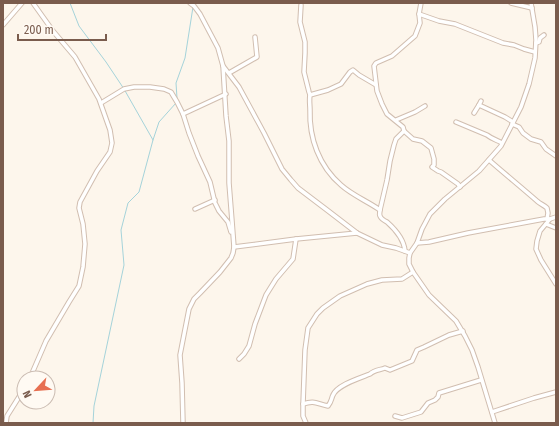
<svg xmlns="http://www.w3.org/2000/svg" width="559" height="426" font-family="'Fira Sans Condensed',sans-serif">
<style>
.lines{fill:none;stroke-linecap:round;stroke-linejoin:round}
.stream{stroke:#a5d3da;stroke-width:1}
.minor-casing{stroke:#d1beb0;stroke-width:5.5}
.minor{stroke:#fff;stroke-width:3.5}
</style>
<rect width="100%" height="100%" fill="#fdf6ec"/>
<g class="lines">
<g class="stream">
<path d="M70 3 79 26 106 62 124 89 153 140 139 192 128 203 121 230 124 265 94 406 93 423"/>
<path d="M177 98 176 83 185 58 193 7"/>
<path d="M153 140 159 122 176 103"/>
</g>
<g class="minor-casing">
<g id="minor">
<path d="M190 3 194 6 200 14 218 48 223 66 239 87 264 133 282 169 291 180 298 188 327 210 357 233 382 245 396 248 410 253"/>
<path d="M511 3 532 8"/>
<path d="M301 5 300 22 305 42V53L304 72 309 92 310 95C309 100 310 105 310 110 309 138 319 166 341 185 352 195 367 201 380 210 380 212 379 214 380 216 381 219 385 221 387 222 396 230 404 239 405 251"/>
<path d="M419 14 439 21 455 24 503 43 514 45 524 49 535 52"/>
<path d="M3 25 22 3"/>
<path d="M536 43 539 42 540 38 544 35"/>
<path d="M229 73 257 57 255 37"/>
<path d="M310 95 328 90 341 84 350 72 353 70 359 75 376 85"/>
<path d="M101 103 124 89 134 87H150L164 89 171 92 177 102 183 114 189 133 198 156 210 182 215 203 219 211 228 222 231 232"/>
<path d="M479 105 505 117 513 122"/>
<path d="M474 113 479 105 481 101"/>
<path d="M183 114 226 94"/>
<path d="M396 120 415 112 425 106"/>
<path d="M456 122 487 135C492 139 497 140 502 143"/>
<path d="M512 124 519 127 523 133 531 139 541 142 546 149 556 156"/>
<path d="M404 131 413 139 422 141 431 148 434 159V165L432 167 438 171 441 172 458 184 460 187"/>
<path d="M489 160C505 174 521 187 537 201 540 204 544 205 547 208L548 213 547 219"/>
<path d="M195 209 215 200"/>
<path d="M380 210 387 180 390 161 394 145 396 139 404 131 403 127 387 114 382 104 377 91 374 66 376 63 392 56 415 36 420 23 419 14 421 3"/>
<path d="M550 219 540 231 537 241 536 249 541 260 556 284"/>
<path d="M546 224 556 228"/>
<path d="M417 243 422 229 430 214 445 199 479 171 501 146 521 107 529 84 535 58 536 40 535 27 531 3"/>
<path d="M234 247 296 239 357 233"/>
<path d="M239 359 244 354 249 346 255 324 266 295 276 279 293 259 296 239"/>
<path d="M30 378 46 341 69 302 79 286 83 267 85 244 83 224 79 208 80 202 97 171 110 152 112 143 110 130 99 99 75 57 53 31 33 3"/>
<path d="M303 404C315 400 317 404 328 406 332 401 331 399 333 395 337 385 360 378 370 374 374 370 380 370 385 368L390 370 412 361 417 350 424 347 449 335 463 331"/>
<path d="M492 412 534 398 556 392"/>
<path d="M395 416 402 418 421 412 428 403 435 400 438 397 439 393 481 380"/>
<path d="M6 423 7 416 24 389"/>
<path d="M183 423 182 383 180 355 189 309 194 299 200 293 220 272 231 258 233 253 234 247 232 221 229 183V141L226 116 223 66"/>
<path d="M306 423 303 416V404L305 350 308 328 317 314 323 308 340 296 367 284 382 280 402 279 413 272"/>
<path d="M495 423 478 367 472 350 465 336 456 321 429 295 413 272 409 264V258L410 253 417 243 429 242 468 233 544 219H550L556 217"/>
</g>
</g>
<use href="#minor" class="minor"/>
</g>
<rect width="559" height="426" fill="none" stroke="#7a5c4d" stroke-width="8"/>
<g transform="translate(36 390) rotate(244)"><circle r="19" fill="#fffaf3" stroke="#cabbb1"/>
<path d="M0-3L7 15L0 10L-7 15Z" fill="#e76f51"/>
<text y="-6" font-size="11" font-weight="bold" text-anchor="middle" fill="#7a5c4d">N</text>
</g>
<path d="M18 34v6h88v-6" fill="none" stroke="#7a5c4d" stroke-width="2"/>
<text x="24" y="34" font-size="12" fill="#7a5c4d" stroke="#fffaf3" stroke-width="3" paint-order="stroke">200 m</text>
</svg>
